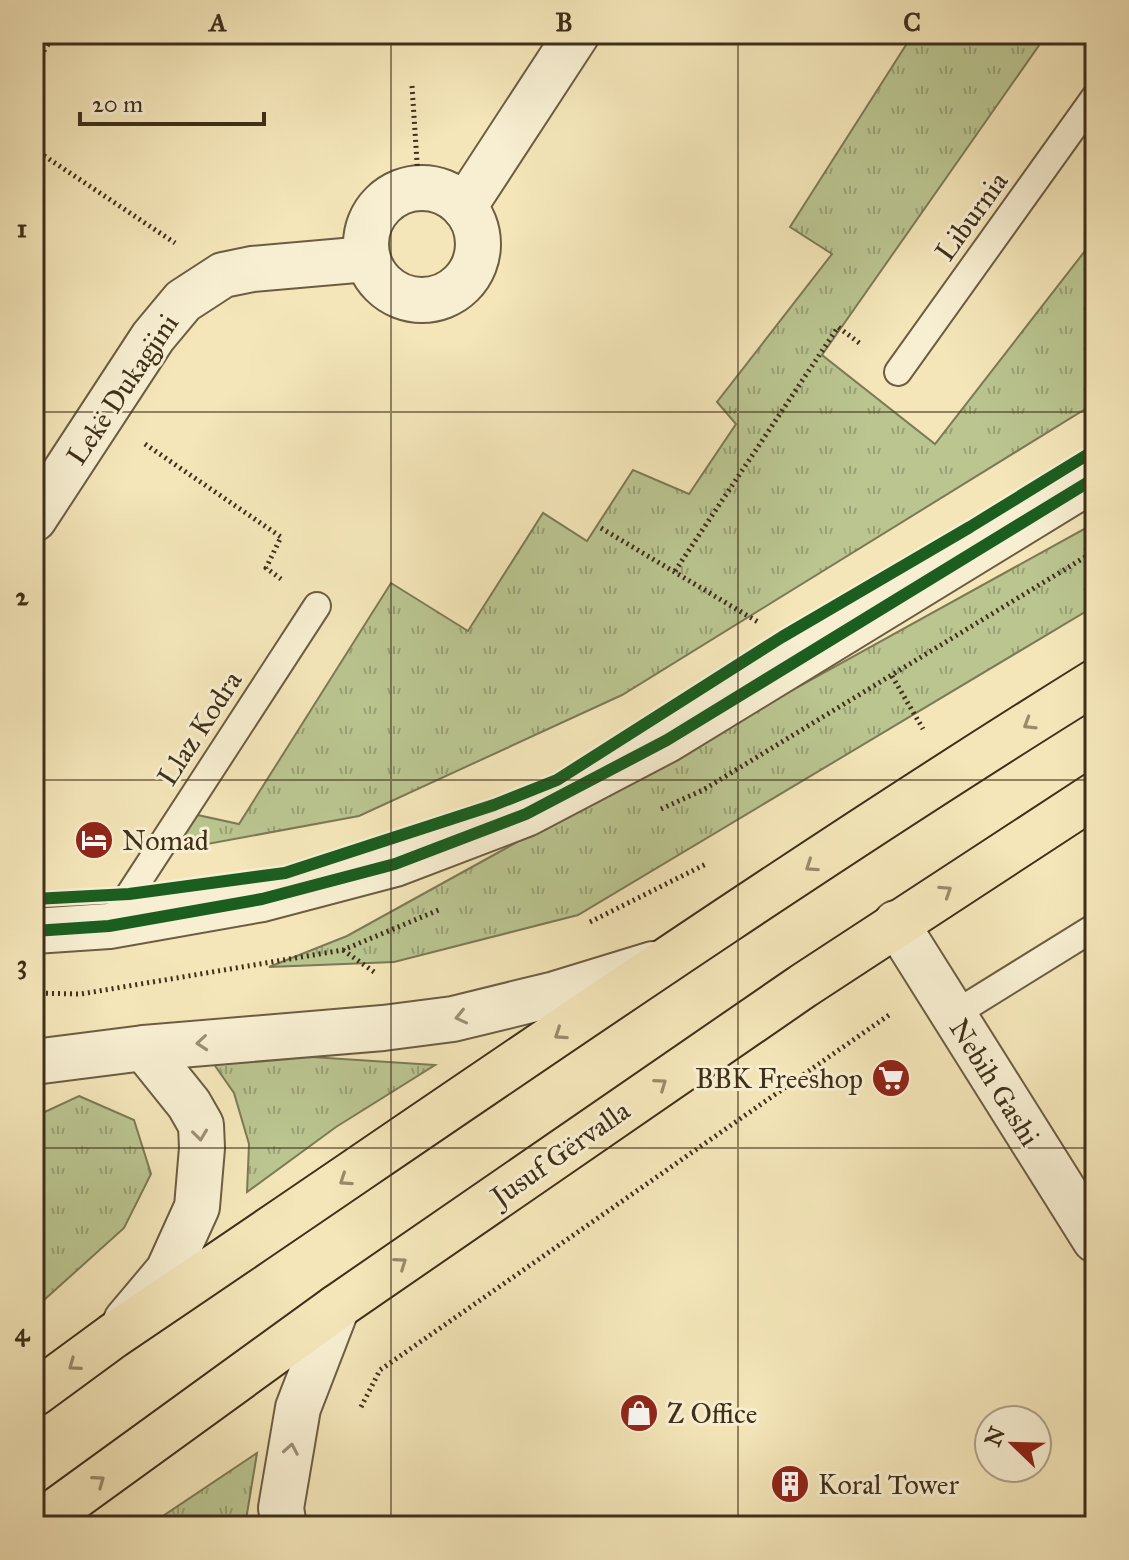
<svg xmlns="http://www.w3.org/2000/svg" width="1129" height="1560" font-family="'IM FELL Great Primer',serif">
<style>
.grass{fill:url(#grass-tufts);stroke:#7c7a55;stroke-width:2}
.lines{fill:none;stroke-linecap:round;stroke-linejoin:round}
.service-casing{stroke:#6c5d42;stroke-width:30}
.minor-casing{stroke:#6c5d42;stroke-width:48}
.tertiary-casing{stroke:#6c5d42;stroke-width:48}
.trunk-casing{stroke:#3f2f1a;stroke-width:48}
.path{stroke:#3f2f1a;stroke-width:5;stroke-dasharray:2 4;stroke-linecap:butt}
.service{stroke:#f8efd2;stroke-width:26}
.minor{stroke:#f8efd2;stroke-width:44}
.tertiary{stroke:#f8efd2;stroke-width:44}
.trunk{stroke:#f4e6b9;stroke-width:44}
.cycleway-casing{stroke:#f8efd2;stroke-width:17}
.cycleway{stroke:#1b5e20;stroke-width:12}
.oneway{stroke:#9a8a6a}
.oneway2{stroke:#9c8f76}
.grid{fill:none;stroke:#3f2f1a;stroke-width:2;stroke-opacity:0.55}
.labels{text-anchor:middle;stroke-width:6;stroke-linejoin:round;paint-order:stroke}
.street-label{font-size:28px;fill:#3f2f1a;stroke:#f8efd2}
.poi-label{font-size:28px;fill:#3f2f1a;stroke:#f8efd2;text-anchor:start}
.neatline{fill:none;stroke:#3f2f1a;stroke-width:3}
.grid-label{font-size:26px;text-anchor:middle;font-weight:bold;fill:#3f2f1a}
</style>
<defs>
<pattern id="grass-tufts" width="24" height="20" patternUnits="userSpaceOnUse" patternTransform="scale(2)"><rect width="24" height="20" fill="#bac590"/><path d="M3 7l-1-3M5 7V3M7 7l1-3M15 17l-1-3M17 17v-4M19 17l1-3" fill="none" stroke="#99a075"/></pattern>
</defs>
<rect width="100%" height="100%" fill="#f4e6b9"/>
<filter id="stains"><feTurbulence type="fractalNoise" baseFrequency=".0025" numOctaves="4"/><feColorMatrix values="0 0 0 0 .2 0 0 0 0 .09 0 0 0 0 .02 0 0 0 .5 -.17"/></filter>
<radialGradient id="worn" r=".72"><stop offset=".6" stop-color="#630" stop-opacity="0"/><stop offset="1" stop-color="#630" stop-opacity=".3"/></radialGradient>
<g class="grass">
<path d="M913 34H1047L822 355 935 444 1095 238V403L622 695 359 816 164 852 179 811 239 824 391 583 468 631 543 513 587 541 633 470 689 494 736 424 717 402 832 254 790 227Z"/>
<path d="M1095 523V606L578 915 394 962 269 967 347 936Z"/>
<path d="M204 1050 435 1065 336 1127 247 1192 249 1144 234 1093Z"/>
<path d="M79 1096 134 1120 151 1174 124 1228 34 1309V1117Z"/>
<path d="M257 1453 245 1526H148Z"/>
</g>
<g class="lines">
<g class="service-casing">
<g id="service">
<path d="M898 372 1095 97"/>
<path d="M109 926 317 606"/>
<path d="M953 1015 1095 927"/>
</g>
</g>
<g class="minor-casing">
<g id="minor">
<circle cx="422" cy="244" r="56"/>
<path d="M464 207 577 34"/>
<path d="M34 519 153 337 183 301 223 275 252 269 367 259"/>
<path d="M896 923 1095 1240"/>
</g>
</g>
<g class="tertiary-casing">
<g id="tertiary">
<path d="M34 931 109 926 262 899 395 864 526 814 667 740 1095 478"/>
<path d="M34 1062 144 1048 383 1028 453 1019 555 994 653 964"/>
<path d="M126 1321 168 1271 197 1207 202 1148 201 1125 189 1104 144 1048"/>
<path d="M284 1526 281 1508 298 1408 337 1307"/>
</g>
</g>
<g class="trunk-casing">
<g id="trunk">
<path d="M34 1394 113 1336C439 1116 761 890 1095 682"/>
<path d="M35 1526 337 1307 803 986 1095 795"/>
</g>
</g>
<g class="path">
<path d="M34 66 55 34"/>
<path d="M412 86 418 177"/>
<path d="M34 149 175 243"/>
<path d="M145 444 281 537 266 568 281 579"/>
<path d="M601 528 758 622"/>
<path d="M675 571 838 327 862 345"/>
<path d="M892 676 923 729"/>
<path d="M661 809 703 790 1095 551"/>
<path d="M590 922 706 864"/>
<path d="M343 950 377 974"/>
<path d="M34 993 81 994 343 950 441 909"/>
<path d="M361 1407 380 1370 889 1015"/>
</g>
<use href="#service" class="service"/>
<use href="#minor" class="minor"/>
<use href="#tertiary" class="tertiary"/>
<use href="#trunk" class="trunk"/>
<g class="cycleway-casing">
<g id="cycleway">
<path d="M34 899 129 894 285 873 494 805 557 780 782 637 970 527 1095 450"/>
<path d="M34 931 109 926 262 899 395 864 526 814 667 740 1095 478"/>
</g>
</g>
<use href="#cycleway" class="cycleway"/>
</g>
<defs><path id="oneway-chevron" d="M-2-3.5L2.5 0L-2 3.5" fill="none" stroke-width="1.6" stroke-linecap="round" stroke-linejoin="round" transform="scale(2)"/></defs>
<g class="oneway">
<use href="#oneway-chevron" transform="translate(1029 724) rotate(148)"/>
<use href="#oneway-chevron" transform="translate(811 866) rotate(146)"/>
<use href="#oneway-chevron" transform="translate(946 891) rotate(-33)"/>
<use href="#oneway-chevron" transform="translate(560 1034) rotate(146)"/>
<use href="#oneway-chevron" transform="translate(661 1084) rotate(-35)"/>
<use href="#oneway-chevron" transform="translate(345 1180) rotate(146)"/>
<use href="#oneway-chevron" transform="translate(401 1263) rotate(-35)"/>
<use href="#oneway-chevron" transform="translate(74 1365) rotate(144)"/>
<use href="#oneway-chevron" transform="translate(99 1481) rotate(-36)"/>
</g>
<g class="oneway2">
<use href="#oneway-chevron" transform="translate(461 1017) rotate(167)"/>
<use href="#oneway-chevron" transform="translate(202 1043) rotate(175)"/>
<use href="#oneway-chevron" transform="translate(200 1135) rotate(83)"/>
<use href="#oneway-chevron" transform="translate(291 1449) rotate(-80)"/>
</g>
<path class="grid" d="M391 34V1526M738 34V1526M34 412H1095M34 780H1095M34 1148H1095"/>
<defs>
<g id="hotel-disc" transform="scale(2)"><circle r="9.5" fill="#8f2418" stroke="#f8efd2"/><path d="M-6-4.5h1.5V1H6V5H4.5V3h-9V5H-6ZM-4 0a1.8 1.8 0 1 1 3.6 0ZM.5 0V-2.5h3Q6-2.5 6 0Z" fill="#fff"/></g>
<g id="supermarket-disc" transform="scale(2)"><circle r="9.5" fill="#8f2418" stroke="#f8efd2"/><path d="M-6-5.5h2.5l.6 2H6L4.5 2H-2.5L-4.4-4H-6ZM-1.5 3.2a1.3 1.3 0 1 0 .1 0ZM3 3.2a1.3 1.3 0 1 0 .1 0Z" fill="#fff"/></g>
<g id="shop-disc" transform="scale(2)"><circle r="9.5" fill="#8f2418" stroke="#f8efd2"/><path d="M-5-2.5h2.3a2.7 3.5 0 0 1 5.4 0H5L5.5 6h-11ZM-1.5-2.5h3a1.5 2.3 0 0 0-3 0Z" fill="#fff"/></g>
<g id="building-disc" transform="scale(2)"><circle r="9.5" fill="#8f2418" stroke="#f8efd2"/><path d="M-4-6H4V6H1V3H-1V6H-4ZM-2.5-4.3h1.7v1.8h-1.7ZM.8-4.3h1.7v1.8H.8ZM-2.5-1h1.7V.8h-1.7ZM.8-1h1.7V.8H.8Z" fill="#fff"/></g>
</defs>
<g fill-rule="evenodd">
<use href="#hotel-disc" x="94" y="840"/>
<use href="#supermarket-disc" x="891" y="1078"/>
<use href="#shop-disc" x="639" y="1413"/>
<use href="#building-disc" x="790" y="1484"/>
</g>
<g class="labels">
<g class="street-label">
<text transform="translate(971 216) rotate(-54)" y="10">Liburnia</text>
<text transform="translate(122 389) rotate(-56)" y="10">Lekë Dukagjini</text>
<text transform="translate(199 728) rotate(-57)" y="10">Llaz Kodra</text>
<text transform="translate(995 1082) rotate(58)" y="10">Nebih Gashi</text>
<text transform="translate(560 1153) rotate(-35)" y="10">Jusuf Gërvalla</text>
</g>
<g class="poi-label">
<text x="122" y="850">Nomad</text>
<text x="863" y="1088" text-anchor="end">BBK Freeshop</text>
<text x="667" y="1423">Z Office</text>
<text x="818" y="1494">Koral Tower</text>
</g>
</g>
<rect width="1129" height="1560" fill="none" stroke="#f4e6b9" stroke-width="88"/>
<g transform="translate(1013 1444) rotate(293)"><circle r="38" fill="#f8efd2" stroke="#aea288" stroke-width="2"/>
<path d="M0-6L14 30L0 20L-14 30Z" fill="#8f2418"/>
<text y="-12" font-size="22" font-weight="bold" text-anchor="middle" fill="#3f2f1a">N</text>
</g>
<path d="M80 112v12h184v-12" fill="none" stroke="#3f2f1a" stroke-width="4"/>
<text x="92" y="112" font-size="24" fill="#3f2f1a" stroke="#f8efd2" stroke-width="6" paint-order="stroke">20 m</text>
<rect x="44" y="44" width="1041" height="1472" class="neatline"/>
<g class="grid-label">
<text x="218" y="31">A</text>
<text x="564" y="31">B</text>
<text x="912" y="31">C</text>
<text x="22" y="237">1</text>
<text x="22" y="605">2</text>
<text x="22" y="973">3</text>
<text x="22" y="1341">4</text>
</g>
<rect width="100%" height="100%" filter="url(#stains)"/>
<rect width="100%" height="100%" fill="url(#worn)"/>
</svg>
